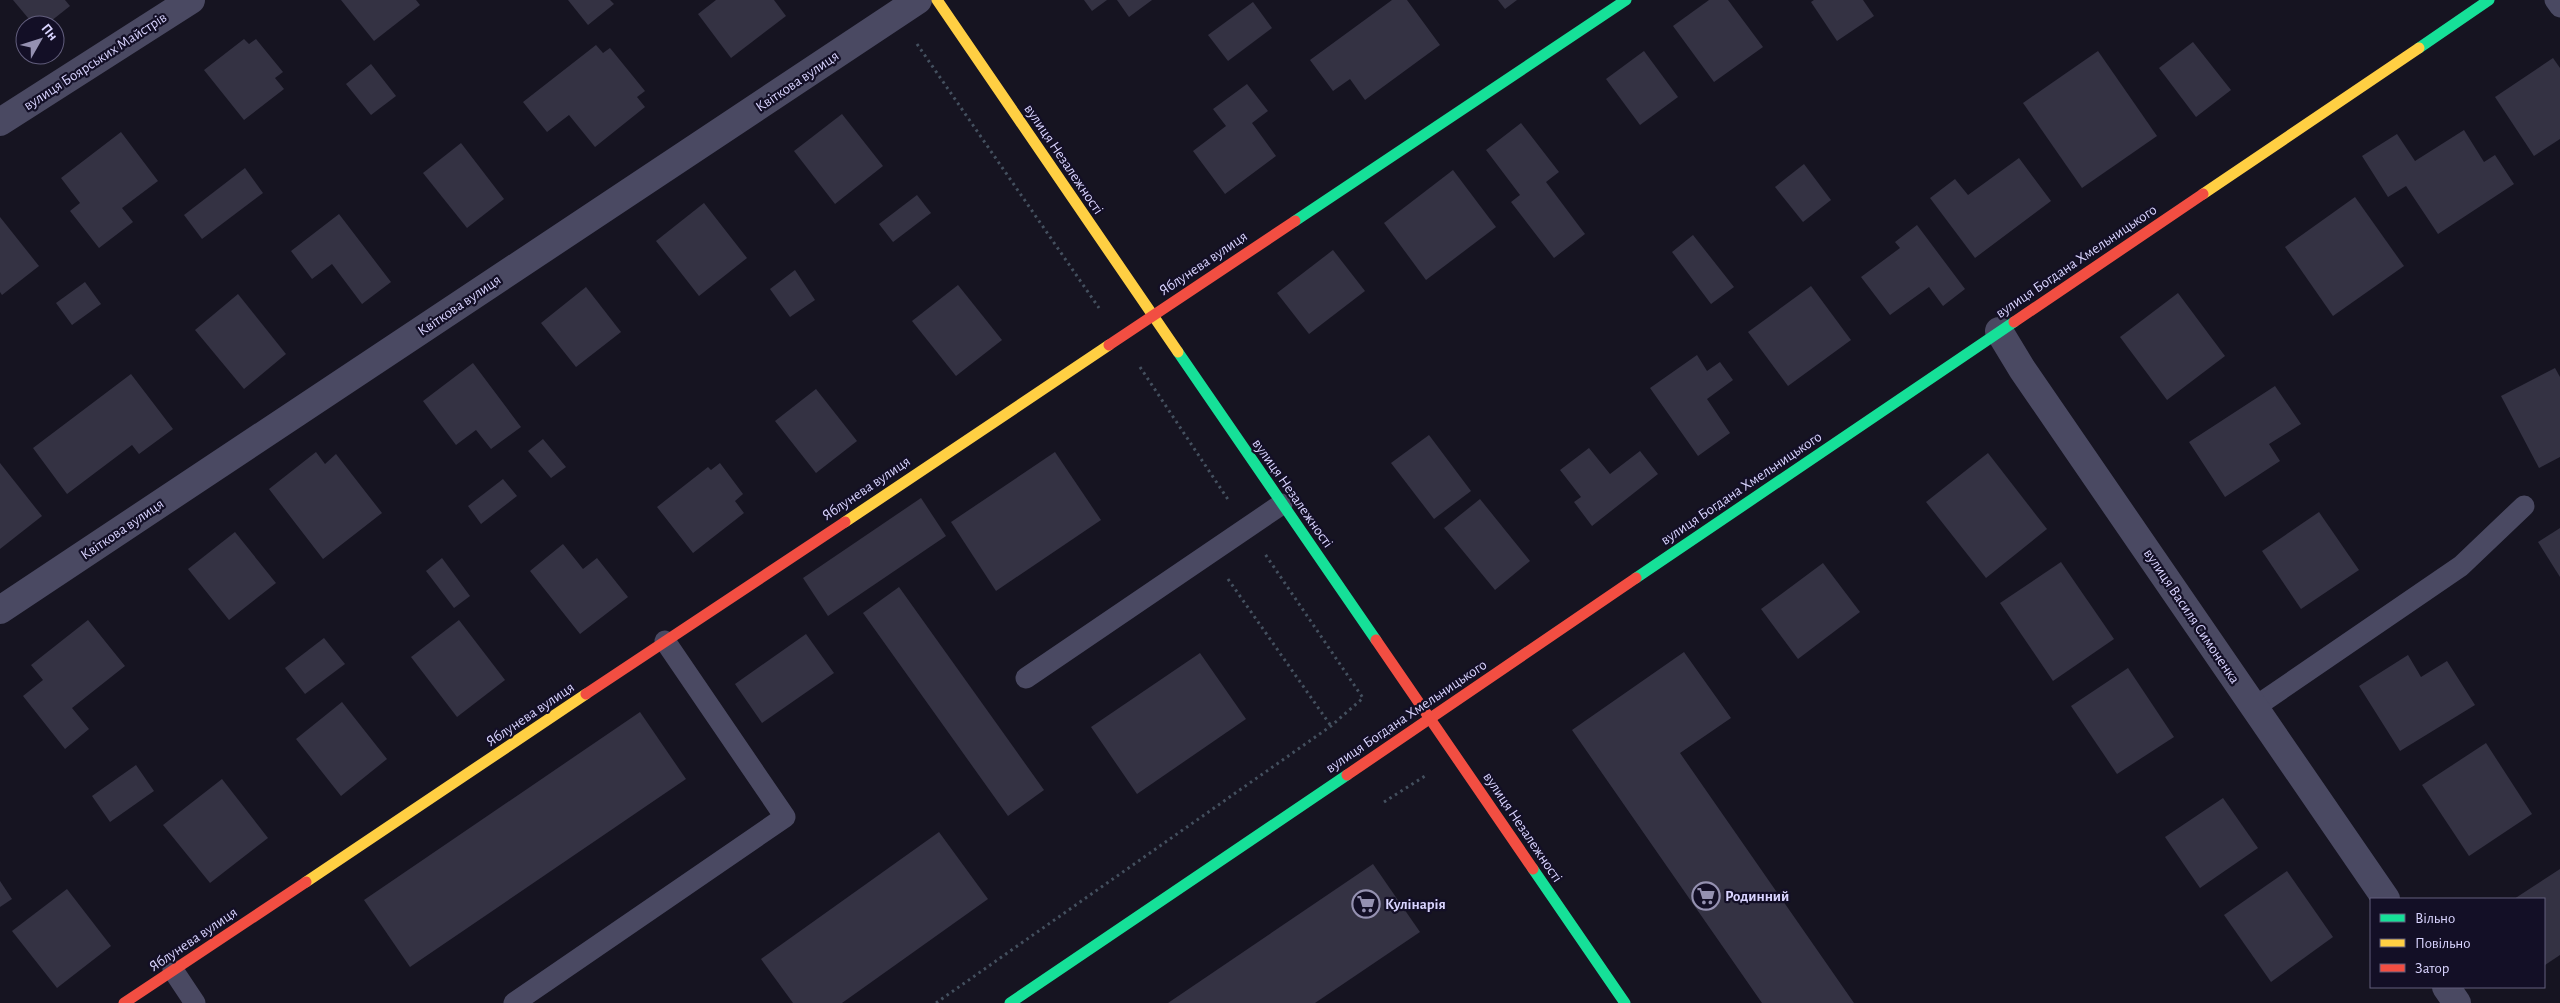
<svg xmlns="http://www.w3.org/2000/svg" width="2560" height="1003" font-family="'Alegreya Sans',sans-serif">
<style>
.building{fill:#343243}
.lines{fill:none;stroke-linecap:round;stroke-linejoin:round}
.path{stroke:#44505f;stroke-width:3;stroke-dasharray:2.5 4;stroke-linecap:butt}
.lane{stroke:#4a4962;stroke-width:21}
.street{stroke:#4a4962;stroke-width:28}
.fast{stroke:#16e098;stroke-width:11}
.slow{stroke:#ffcf43;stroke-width:11}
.jam{stroke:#f24e42;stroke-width:11}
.labels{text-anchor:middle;stroke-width:4.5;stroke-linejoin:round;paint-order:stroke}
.street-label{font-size:15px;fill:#d9d4ff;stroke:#130f26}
.poi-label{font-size:15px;font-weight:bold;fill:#d9d4ff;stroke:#130f26;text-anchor:start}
</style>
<rect width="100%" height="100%" fill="#161421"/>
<g class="building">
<path d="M13 0H65L70 6 46 25H34Z"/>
<path d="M341 0H416L420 5 374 41Z"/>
<path d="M568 0H610L614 4 588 25Z"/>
<path d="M716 0H774L786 16 731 58 698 14Z"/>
<path d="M1084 0H1107L1092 11Z"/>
<path d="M1117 0H1152L1129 17Z"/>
<path d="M1392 0H1407L1440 45 1365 100 1350 79 1333 91 1310 60Z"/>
<path d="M1498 0H1517L1505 9Z"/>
<path d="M1709 0H1728L1763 47 1714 82 1673 26Z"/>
<path d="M1814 0H1863L1874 16 1837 41 1811 2Z"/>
<path d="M1253 2 1272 28 1228 61 1208 35Z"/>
<path d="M244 39 249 44 256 39 283 72 275 78 284 89 244 120 204 70Z"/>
<path d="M2193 42 2231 90 2196 117 2159 68Z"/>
<path d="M596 45 603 53 610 48 645 91 637 97 645 107 595 147 569 115 547 132 523 102Z"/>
<path d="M1644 51 1678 97 1640 125 1606 79Z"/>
<path d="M2098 51 2157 136 2082 188 2023 103Z"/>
<path d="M2553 58 2560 68V139L2534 156 2495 97Z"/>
<path d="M371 64 396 96 371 115 346 84Z"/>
<path d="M1247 84 1268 111 1252 123 1276 156 1225 194 1193 151 1226 126 1213 109Z"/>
<path d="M842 114 883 166 835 204 794 151Z"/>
<path d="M1521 123 1559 172 1546 182 1585 234 1554 258 1511 202 1520 195 1486 150Z"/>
<path d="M2464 130 2484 162 2495 155 2514 184 2438 234 2406 186 2388 197 2362 156 2397 134 2415 161Z"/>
<path d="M121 132 158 181 122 208 133 222 99 248 70 211 80 203 61 178Z"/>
<path d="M461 143 504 199 467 228 423 173Z"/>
<path d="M2019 158 2051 201 1975 258 1930 198 1955 179 1968 195Z"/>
<path d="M1804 164 1831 200 1803 222 1775 187Z"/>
<path d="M245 168 263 193 202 239 184 215Z"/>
<path d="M1453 170 1496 227 1426 280 1384 223Z"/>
<path d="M917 195 931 213 893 242 879 224Z"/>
<path d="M2355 197 2404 266 2333 316 2285 247Z"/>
<path d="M704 203 747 258 699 296 656 241Z"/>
<path d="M339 214 391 282 362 304 332 264 312 279 291 251Z"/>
<path d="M0 217 39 266 2 295 0 292Z"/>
<path d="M1917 225 1965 289 1943 306 1929 287 1890 315 1861 277 1900 248 1895 242Z"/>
<path d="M1693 235 1734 287 1711 304 1672 252Z"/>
<path d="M1333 250 1365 291 1309 334 1277 293Z"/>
<path d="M795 270 815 300 790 317 770 289Z"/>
<path d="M85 282 101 304 72 325 56 303Z"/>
<path d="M958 285 1002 340 956 376 912 321Z"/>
<path d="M1811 286 1851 340 1788 386 1748 332Z"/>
<path d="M586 287 621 332 576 367 541 323Z"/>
<path d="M2178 293 2225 356 2167 400 2120 337Z"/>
<path d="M238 294 286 354 244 389 195 330Z"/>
<path d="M1697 355 1707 371 1720 362 1733 380 1707 399 1730 433 1698 456 1650 388Z"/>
<path d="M473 363 521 427 491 449 476 430 456 445 423 401Z"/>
<path d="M2555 368 2560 377V457L2539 468 2501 396Z"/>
<path d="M131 374 173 429 139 454 132 445 67 494 33 448Z"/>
<path d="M2275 386 2301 424 2269 444 2280 461 2225 497 2189 442Z"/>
<path d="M816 389 857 441 816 473 775 421Z"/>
<path d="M1429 435 1471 491 1434 519 1391 463Z"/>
<path d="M543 439 566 467 551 478 528 451Z"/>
<path d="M1589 448 1610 474 1640 451 1658 474 1592 526 1574 502 1581 497 1560 470Z"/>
<path d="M316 452 325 464 336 454 382 513 323 559 269 489Z"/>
<path d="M1055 452 1101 520 996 591 951 522Z"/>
<path d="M1988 453 2047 529 1986 578 1926 502Z"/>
<path d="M0 463 42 516 0 549Z"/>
<path d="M720 463 743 494 735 501 744 513 693 553 657 507 708 467 711 470Z"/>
<path d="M503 479 517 496 481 524 468 506Z"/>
<path d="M921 498 946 536 828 616 803 578Z"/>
<path d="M1480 499 1530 561 1495 590 1444 528Z"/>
<path d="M2319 512 2359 570 2301 609 2262 551Z"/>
<path d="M2560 528V577L2538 542Z"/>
<path d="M235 532 276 583 229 620 188 569Z"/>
<path d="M563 544 583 569 597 558 628 597 580 634 530 571Z"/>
<path d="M442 558 470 596 454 608 426 571Z"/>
<path d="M2061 562 2114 639 2053 681 2000 603Z"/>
<path d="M1823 563 1860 612 1798 659 1761 609Z"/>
<path d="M899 587 1044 790 1008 816 863 613Z"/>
<path d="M88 620 125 666 72 708 89 729 65 749 23 696 43 680 31 665Z"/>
<path d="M459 620 505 680 457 717 411 657Z"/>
<path d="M806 634 834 673 762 723 735 684Z"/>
<path d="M324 638 345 664 305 694 285 668Z"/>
<path d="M1684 652 1731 718 1680 753 1854 1003H1762L1572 730Z"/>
<path d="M1200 653 1246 719 1137 794 1091 727Z"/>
<path d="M2408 655 2421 677 2447 661 2475 705 2400 751 2359 686Z"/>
<path d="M2128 668 2174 737 2117 774 2071 706Z"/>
<path d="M342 702 387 759 341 796 296 739Z"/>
<path d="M640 712 686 779 410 967 364 900Z"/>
<path d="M2486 743 2532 814 2469 856 2422 785Z"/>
<path d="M136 765 154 791 110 822 92 796Z"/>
<path d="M222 779 268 838 210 883 163 825Z"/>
<path d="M2223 798 2258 848 2200 888 2165 837Z"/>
<path d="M939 832 988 899 842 1003H793L761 959Z"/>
<path d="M1373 864 1420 932 1315 1003H1168Z"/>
<path d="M2560 869V955L2545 965 2544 899H2514Z"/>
<path d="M2287 871 2333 937 2271 982 2224 915Z"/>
<path d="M0 881 12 899 0 907Z"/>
<path d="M67 889 111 946 57 988 12 931Z"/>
</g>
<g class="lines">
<g class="path">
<path d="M917 44 1099 308"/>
<path d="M1140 367 1229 501"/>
<path d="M1228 579 1331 726"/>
<path d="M1384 802 1425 776"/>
<path d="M936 1003 1331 726 1363 698 1265 554"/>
</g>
<g class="lane">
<path d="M2555 0 2560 7"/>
<path d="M1026 678 1282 504"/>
<path d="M2255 707 2461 566 2524 506"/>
<path d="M173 970 195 1003"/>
<path d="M514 1003 785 817 665 641"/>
</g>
<g class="street">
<path d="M0 122 191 0"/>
<path d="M1999 331 2022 369 2386 899"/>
<path d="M0 610 918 0"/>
<path d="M2446 987 2457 1003"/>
</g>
<g class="fast">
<path d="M2419 48 2489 0"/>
<path d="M1295 221 1626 0"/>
<path d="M1178 352 1376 640"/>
<path d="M1636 578 2014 322"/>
<path d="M1533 869 1625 1003"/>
<path d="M1010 1003 1347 775"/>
</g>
<g class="slow">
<path d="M937 0 1178 352"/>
<path d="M2203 194 2419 48"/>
<path d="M845 522 1109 345"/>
<path d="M306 882 586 694"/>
</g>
<g class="jam">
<path d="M2014 322 2203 194"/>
<path d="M1109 345 1295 221"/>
<path d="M1376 640 1533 869"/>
<path d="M586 694 845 522"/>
<path d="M1347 775 1636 578"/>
<path d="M124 1003 306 882"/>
</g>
</g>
<defs>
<g id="supermarket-ring" transform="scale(1.4375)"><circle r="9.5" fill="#130f26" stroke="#9591b1" stroke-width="1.5"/><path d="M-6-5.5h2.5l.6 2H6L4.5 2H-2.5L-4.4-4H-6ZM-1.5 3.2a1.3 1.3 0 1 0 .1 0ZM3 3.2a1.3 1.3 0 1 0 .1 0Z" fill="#9591b1"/></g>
</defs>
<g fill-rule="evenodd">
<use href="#supermarket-ring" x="1706" y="896"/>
<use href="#supermarket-ring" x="1366" y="904"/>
</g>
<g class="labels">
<g class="street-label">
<text transform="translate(95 61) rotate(-33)" y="5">вулиця Боярських Майстрів</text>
<text transform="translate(797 81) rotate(-34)" y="5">Квіткова вулиця</text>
<text transform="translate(1064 159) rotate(56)" y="5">вулиця Незалежності</text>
<text transform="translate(2076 261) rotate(-34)" y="5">вулиця Богдана Хмельницького</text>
<text transform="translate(1203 263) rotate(-34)" y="5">Яблунева вулиця</text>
<text transform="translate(459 305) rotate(-34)" y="5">Квіткова вулиця</text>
<text transform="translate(866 488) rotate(-34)" y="5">Яблунева вулиця</text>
<text transform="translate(1741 488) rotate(-34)" y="5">вулиця Богдана Хмельницького</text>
<text transform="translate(1293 493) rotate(55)" y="5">вулиця Незалежності</text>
<text transform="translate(122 529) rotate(-34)" y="5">Квіткова вулиця</text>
<text transform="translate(2192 616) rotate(56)" y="5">вулиця Василя Симоненка</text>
<text transform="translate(530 714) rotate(-34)" y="5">Яблунева вулиця</text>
<text transform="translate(1406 716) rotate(-34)" y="5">вулиця Богдана Хмельницького</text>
<text transform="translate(1523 827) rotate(56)" y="5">вулиця Незалежності</text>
<text transform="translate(193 939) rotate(-34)" y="5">Яблунева вулиця</text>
</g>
<g class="poi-label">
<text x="1725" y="901">Родинний</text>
<text x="1385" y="909">Кулінарія</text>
</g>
</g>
<rect x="2370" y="898" width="175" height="90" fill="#130f26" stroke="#625e7d"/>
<rect x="2380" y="914" width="25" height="8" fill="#16e098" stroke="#625e7d"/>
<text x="2415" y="923" font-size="15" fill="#d9d4ff">Вільно</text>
<rect x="2380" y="939" width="25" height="8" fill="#ffcf43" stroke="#625e7d"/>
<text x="2415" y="948" font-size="15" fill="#d9d4ff">Повільно</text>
<rect x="2380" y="964" width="25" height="8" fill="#f24e42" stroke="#625e7d"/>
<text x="2415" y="973" font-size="15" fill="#d9d4ff">Затор</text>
<g transform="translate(40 40) rotate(51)"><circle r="24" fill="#130f26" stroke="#625e7d"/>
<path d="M0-4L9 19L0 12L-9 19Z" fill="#9591b1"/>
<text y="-8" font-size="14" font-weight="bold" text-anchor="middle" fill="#d9d4ff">Пн</text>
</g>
</svg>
